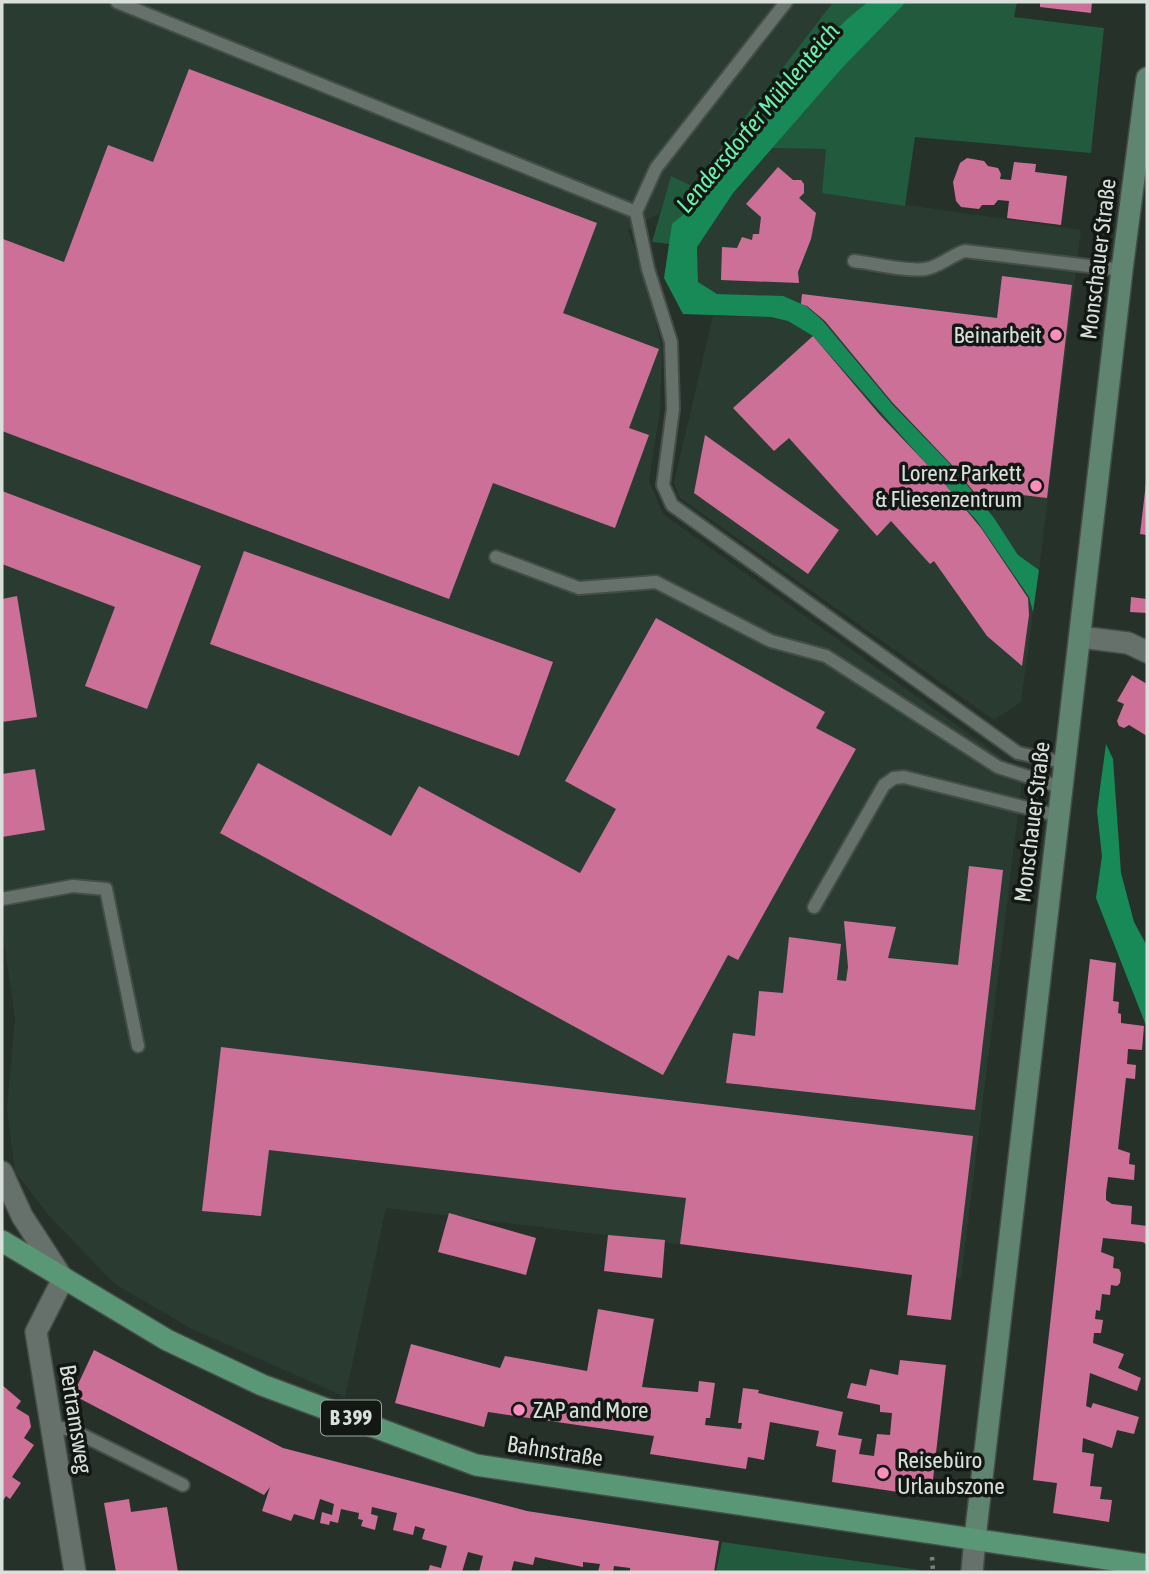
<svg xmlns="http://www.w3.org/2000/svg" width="1149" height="1574" font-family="'Asap Condensed',sans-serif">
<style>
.built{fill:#2a3c31}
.green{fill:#215a3d}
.water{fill:#188a57}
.building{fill:#cc7098}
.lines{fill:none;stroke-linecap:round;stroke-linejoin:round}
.lane-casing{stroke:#444d47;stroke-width:16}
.street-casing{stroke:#444d47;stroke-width:24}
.secondary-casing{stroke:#444d47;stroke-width:24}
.primary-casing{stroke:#444d47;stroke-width:24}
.path{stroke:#78817b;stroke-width:4.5;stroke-dasharray:3.5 5;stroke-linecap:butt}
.lane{stroke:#65716a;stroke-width:12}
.street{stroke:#65716a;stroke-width:21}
.secondary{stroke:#5f8470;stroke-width:21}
.primary{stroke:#5a9776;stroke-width:21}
.poi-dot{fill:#fd8ebe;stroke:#131815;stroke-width:2.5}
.labels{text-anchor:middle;stroke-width:7;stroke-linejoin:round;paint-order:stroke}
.shield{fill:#131815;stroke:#9ea4a0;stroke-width:2}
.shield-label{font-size:21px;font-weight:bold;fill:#d9e0db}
.street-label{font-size:23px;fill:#d9e0db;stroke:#131815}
.poi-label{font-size:23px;fill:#d9e0db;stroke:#131815;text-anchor:end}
.water-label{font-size:24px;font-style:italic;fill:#6cf1ab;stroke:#131815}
</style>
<rect width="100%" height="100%" fill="#26312a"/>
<g class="built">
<path d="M2 2H833L691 187 671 176 660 213 628 230 643 271 662 348 660 410 649 481 663 514 1023 773 961 1279 386 1208 345 1397 192 1329 115 1284 51 1218 15 1172 7 1109 15 1018 2 929Z"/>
<path d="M772 148 826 149 823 193 1081 230 1039 570 1018 555 994 518 950 464 892 404 783 296 717 294 698 282 697 247 733 193Z"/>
<path d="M713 316 771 317 788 321 813 336 977 521 1029 597 1033 612 1021 702 994 720 679 497 674 482Z"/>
</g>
<g class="green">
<path d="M833 2H1017L1014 17 1104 28 1091 153 915 137 905 206 822 193 826 149 772 148 733 193 697 247 652 242 671 176 692 186Z"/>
<path d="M722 1542 920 1570V1572H716Z"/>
</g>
<g class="water">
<path d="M868 2H906L842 68 733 193 697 247 698 282 717 294 783 296 806 306 823 321 892 404 950 464 994 518 1018 555 1039 570 1033 612 1029 597 977 521 813 336 788 321 771 317 683 314 664 278 672 224C739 172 780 93 836 31 845 20 857 11 868 2Z"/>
<path d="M1106 744 1113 759 1121 873 1134 922 1147 946V1028L1096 898 1102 856 1097 811Z"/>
</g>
<g class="building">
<path d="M1040 2H1092L1091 13 1040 7Z"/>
<path d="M189 69 597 223 563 313 659 349 629 428 649 435 615 528 493 483 449 599 2 431 3 239 64 262 108 145 153 162Z"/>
<path d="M967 158 984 161 988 166 998 168 1001 174 1000 179 1011 180 1014 162 1036 164 1035 172 1067 176 1061 225 1007 218 1009 201 998 200 994 205H982L979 209 961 207 956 201 953 182 960 163Z"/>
<path d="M778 167 793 180H801L804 184V193L799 198 816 213 811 239 798 272 799 283 721 280 722 247 737 248 742 237 752 240 753 234H759L761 217 746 204Z"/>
<path d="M1002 276 1072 285 1047 498 997 492 984 504 951 464 892 402 825 321 807 306 801 304 802 294 997 318Z"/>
<path d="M813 336 880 415 938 476 981 528 1028 598 1029 615 1022 666 987 636 934 561 930 564 891 521 877 536 789 438 774 451 733 408Z"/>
<path d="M705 435 839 530 808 574 694 493Z"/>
<path d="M1146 483H1147V535L1140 534Z"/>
<path d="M2 491 201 566 147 709 85 686 115 607 2 564Z"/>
<path d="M244 551 553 662 519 756 210 644Z"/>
<path d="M17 596 37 717 2 722V599Z"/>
<path d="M1131 597 1147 599V613L1130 612Z"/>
<path d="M656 618 825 712 816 728 856 749 738 960 728 955 663 1075 220 833 258 763 391 836 419 786 580 873 616 809 565 781Z"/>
<path d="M1132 675 1147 684V736L1129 725 1124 728 1119 726 1117 721 1124 704 1117 701Z"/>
<path d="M35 769 45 830 2 837V774Z"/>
<path d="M969 866 1003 870 975 1110 726 1083 733 1033 755 1036 759 991 783 993 789 937 841 944 837 980 846 981 848 967 844 921 896 927 888 958 958 965Z"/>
<path d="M1090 959 1116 963 1113 1001 1119 1002 1118 1013 1121 1014V1023L1144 1026 1142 1050 1128 1049 1127 1064 1136 1065 1135 1079 1126 1078 1118 1149 1130 1153 1129 1164 1135 1165 1134 1180 1108 1177 1106 1193V1200L1112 1204 1132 1206 1131 1224 1147 1226V1245L1143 1242 1103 1238 1101 1252 1114 1257 1113 1268 1119 1269 1121 1273 1120 1283 1117 1286 1111 1285 1110 1295 1102 1294 1100 1311 1096 1310 1095 1319 1103 1320 1101 1333H1094L1093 1343 1124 1354 1118 1368 1141 1378 1137 1391 1090 1373 1086 1406 1091 1408 1093 1403 1139 1417 1134 1434 1117 1430 1112 1448 1083 1438 1082 1452 1094 1454 1090 1486 1102 1487 1100 1499 1112 1500 1109 1522 1053 1513 1057 1483 1033 1480Z"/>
<path d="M221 1047 973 1136 951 1320 907 1315 912 1275 680 1244 686 1198 269 1150 261 1216 202 1211Z"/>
<path d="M449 1213 536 1238 526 1275 438 1252Z"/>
<path d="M608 1235 665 1240 662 1278 604 1271Z"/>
<path d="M598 1309 654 1319 642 1387 698 1392 699 1381 715 1383 710 1418H706L705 1425 741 1429 742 1423H738L743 1388 759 1390 758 1393 843 1412 838 1435 862 1439 859 1454 874 1456 877 1434 890 1435 892 1413 880 1412V1405L847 1398 851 1383 866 1386 870 1369 898 1375 900 1360 946 1365 931 1497 832 1482 836 1450 816 1446 819 1431 770 1422 764 1460 748 1457 746 1469 650 1454 654 1436 488 1412 484 1427 395 1403 411 1344 500 1368 505 1356 587 1371Z"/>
<path d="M94 1350 283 1448 527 1511 719 1541 714 1572H630V1568L614 1566 613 1572H598L600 1564 583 1562V1567L535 1557 533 1565 514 1561 511 1572H479L483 1556 468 1552 462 1572H428L430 1565 441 1568 447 1546 422 1539 425 1529 415 1526 413 1535 393 1530 397 1513 372 1507 371 1514 378 1516 375 1530 361 1526 363 1520 358 1519 359 1513 341 1509 338 1523 330 1521 329 1525 320 1523 322 1512 332 1515 334 1504 320 1499 314 1520 294 1514 291 1521 262 1511 270 1487 264 1495 73 1395Z"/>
<path d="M2 1385 21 1401 16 1408 29 1416 31 1427 24 1438 34 1445 12 1477 21 1483 10 1499 6 1496 2 1502Z"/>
<path d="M129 1499 131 1512 167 1507 178 1572H116L104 1503Z"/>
</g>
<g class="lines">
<g class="lane-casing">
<g id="lane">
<path d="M117 2 636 212"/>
<path d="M786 2 656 168 636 212 648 269 671 342 673 409 663 485 672 505 1018 753 1066 763"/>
<path d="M854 261C872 263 908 272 925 269 940 267 951 255 965 251L1122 270"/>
<path d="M496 557 579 588 656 582 771 641 826 656 998 767 1063 788"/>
<path d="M2 899 73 886 106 889 138 1046"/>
<path d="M814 907 884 785 894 778 904 777 1059 816"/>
<path d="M50 1426 72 1430 183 1485"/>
</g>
</g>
<g class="street-casing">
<g id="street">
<path d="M1080 637 1128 643 1147 652"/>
<path d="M2 1172 22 1216 63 1279 36 1332 75 1572"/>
<path d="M972 1572 975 1538"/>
</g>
</g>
<g class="secondary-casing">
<path id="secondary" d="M975 1538 1122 270 1147 78"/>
</g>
<g class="primary-casing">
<path id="primary" d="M2 1241 167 1340 262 1385 476 1465 1147 1565"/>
</g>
<path class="path" d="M932 1557 933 1572"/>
<use href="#lane" class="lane"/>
<use href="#street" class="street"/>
<use href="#secondary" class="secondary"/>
<use href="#primary" class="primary"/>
</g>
<g class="poi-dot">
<circle cx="1056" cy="335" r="7"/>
<circle cx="1036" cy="486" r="7"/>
<circle cx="519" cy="1410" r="7"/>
<circle cx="883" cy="1473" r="7"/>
</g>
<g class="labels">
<rect class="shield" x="321" y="1400.5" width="60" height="35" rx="5"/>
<g class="shield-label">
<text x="351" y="1425">B 399</text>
</g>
<g class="street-label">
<text transform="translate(1098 259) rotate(-83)" y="8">Monschauer Straße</text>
<text transform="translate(1032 822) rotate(-83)" y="8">Monschauer Straße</text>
<text transform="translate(76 1419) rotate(81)" y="8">Bertramsweg</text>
<text transform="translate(555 1451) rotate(9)" y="8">Bahnstraße</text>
</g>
<g class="poi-label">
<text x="1042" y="343">Beinarbeit</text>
<text x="1022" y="481">Lorenz Parkett<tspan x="1022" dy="26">&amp; Fliesenzentrum</tspan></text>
<text x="533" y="1418" text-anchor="start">ZAP and More</text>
<text x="897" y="1468" text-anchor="start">Reisebüro<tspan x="897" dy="26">Urlaubszone</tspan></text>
</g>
<g class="water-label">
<text transform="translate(758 118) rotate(-50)" y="8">Lendersdorfer Mühlenteich</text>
</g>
</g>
<rect width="1149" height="1574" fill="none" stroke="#d9e0db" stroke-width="7"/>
</svg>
